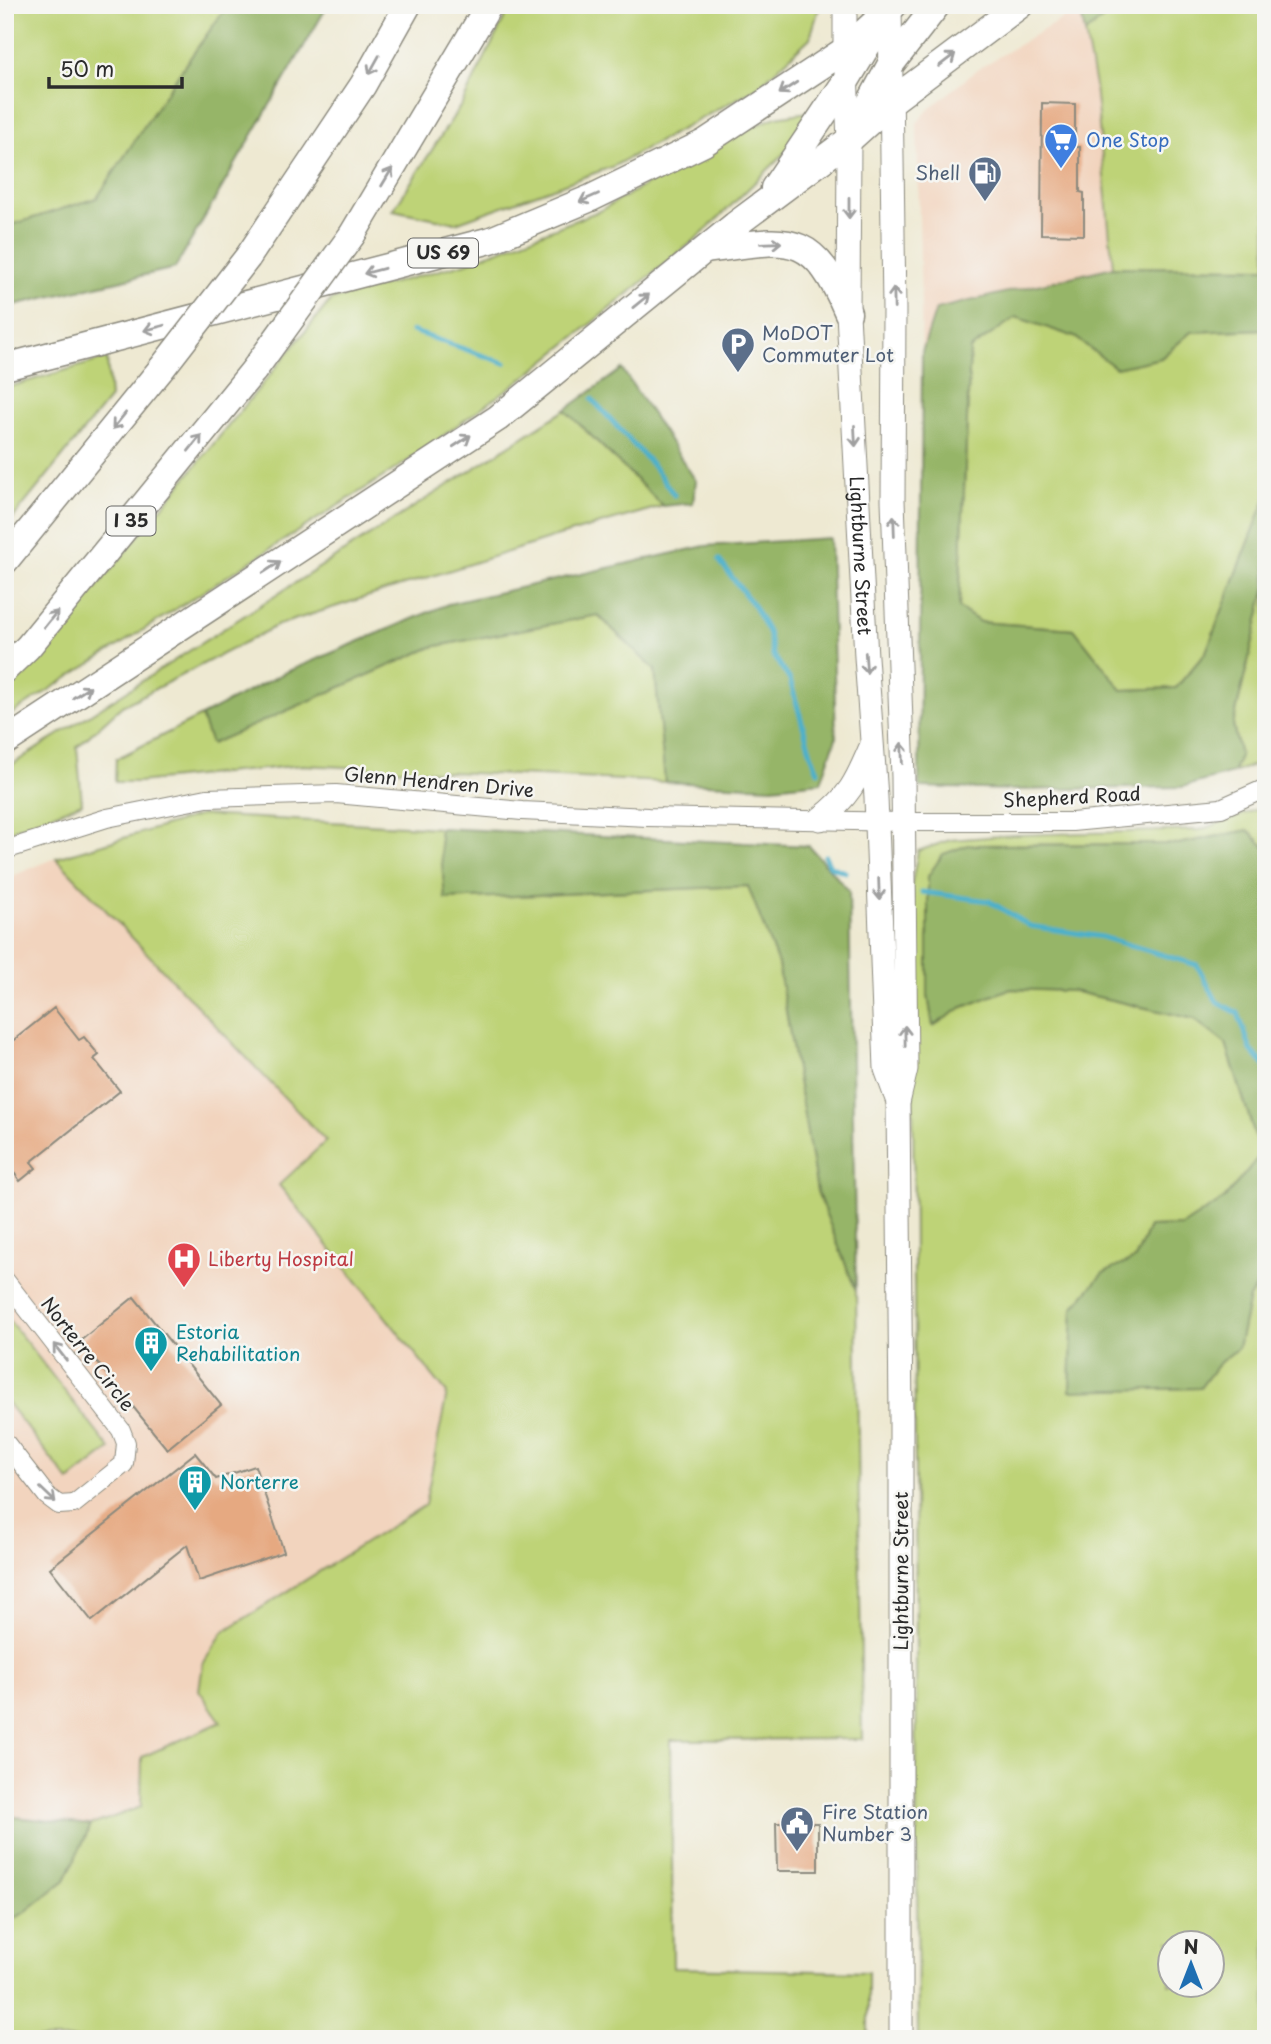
<svg xmlns="http://www.w3.org/2000/svg" width="1271" height="2044" font-family="'Playpen Sans',sans-serif">
<style>
.built{fill:#f2d4be}
.green{fill:#bed377;stroke:#747f51;stroke-width:2;fill-rule:evenodd}
.forest{fill:#96b568;stroke:#60704a;stroke-width:2}
.lines{fill:none;stroke-linecap:round;stroke-linejoin:round}
.stream{stroke:#4cb0cb;stroke-width:5}
.building{fill:#e6a981}
.minor-casing{stroke:#8c8a7e;stroke-width:20}
.major-casing{stroke:#8c8a7e;stroke-width:25}
.highway-casing{stroke:#8c8a7e;stroke-width:29}
.minor{stroke:#fff;stroke-width:18}
.major{stroke:#fff;stroke-width:23}
.highway{stroke:#fff;stroke-width:26}
.highway-bridge-casing{stroke:#8c8a7e;stroke-width:29;stroke-linecap:butt}
.highway-bridge{stroke:#fff;stroke-width:26}
.oneway{stroke:#a0a0a0}
.labels{text-anchor:middle;stroke-width:5;stroke-linejoin:round;paint-order:stroke}
.shield{fill:#f6f6f2;stroke:#686867;stroke-width:2}
.shield-label{font-size:18px;font-weight:bold;fill:#2b2b2b}
.shop-label{font-size:19px;fill:#366cbe;stroke:#f6f6f2;text-anchor:start}
.service-label{font-size:19px;fill:#4e5e75;stroke:#f6f6f2;text-anchor:start}
.street-label{font-size:19px;fill:#2b2b2b;stroke:#f6f6f2}
.health-label{font-size:19px;fill:#be3a42;stroke:#f6f6f2;text-anchor:start}
.culture-label{font-size:19px;fill:#0d838f;stroke:#f6f6f2;text-anchor:start}
</style>
<rect width="100%" height="100%" fill="#f6f6f2"/>
<filter id="ink" filterUnits="userSpaceOnUse"><feTurbulence type="fractalNoise" baseFrequency=".0143" numOctaves="2"/><feDisplacementMap in="SourceGraphic" scale="14" xChannelSelector="R" yChannelSelector="G"/><feConvolveMatrix kernelMatrix="1 2 1 2 8 2 1 2 1" color-interpolation-filters="sRGB"/></filter>
<filter id="wash" filterUnits="userSpaceOnUse"><feTurbulence type="fractalNoise" baseFrequency=".00686" numOctaves="4" result="noise"/><feDisplacementMap in="SourceGraphic" scale="28" xChannelSelector="R" yChannelSelector="G"/><feGaussianBlur stdDeviation="1.57" result="paint"/><feColorMatrix in="noise" values="0 0 0 0 0 0 0 0 0 0 0 0 0 0 0 0 0 1.4 0 .05"/><feComposite in="paint" operator="in"/></filter>
<g filter="url(#wash)">
<rect width="100%" height="100%" fill="#eee9d2"/>
<g class="built">
<path d="M1080 8 1095 86 1113 267 936 309 922 352 917 123 928 110 978 69Z"/>
<path d="M56 858 327 1141 279 1186 447 1393 425 1505 223 1632 221 1722 143 1757 141 1807 91 1825 5 1816V879Z"/>
</g>
<g class="green">
<path d="M5 5H228L178 75 97 198 5 227Z"/>
<path d="M511 5H820L810 38 757 88 614 166 456 223 393 210 463 102Z"/>
<path d="M1120 5H1266V268L1113 267 1095 86 1085 33Z"/>
<path d="M815 111 788 150 703 233 530 373 408 461 5 718V694L41 655 331 300 466 263 599 211 739 132 776 117Z"/>
<path d="M1016 317 1075 337 1116 368 1161 358 1191 332 1266 329V498L1206 652 1176 688 1122 690 1074 629 980 622 959 608 970 349Z"/>
<path d="M107 358 110 398 5 528V388Z"/>
<path d="M565 410 663 506 552 538 278 625 122 706 77 747 82 803 5 833V769Z"/>
<path d="M1266 586V760L1233 773 1240 756 1233 725Z"/>
<path d="M598 615 655 670 665 782 302 765 138 782H115L116 759 201 716 211 744 432 647Z"/>
<path d="M1266 806V848L1248 830 1178 844 968 845 928 995 933 1026 961 1008 1009 989 1072 991 1194 1019 1226 1044 1261 1155 1224 1199 1182 1226 1149 1227 1135 1259 1103 1274 1073 1308 1070 1390 1200 1388 1218 1364 1238 1348 1249 1298 1266 1272V2039H918L912 882 918 851 950 840 1013 835 1200 830ZM1170 1942H1212V1984H1170Z"/>
<path d="M201 815 439 828 446 899 748 886 778 964 817 1191 856 1291 862 1739 671 1740 673 1968 868 1972V2039H5V1923L65 1880 91 1825 141 1807 142 1757 221 1722 199 1690 203 1664 223 1632 425 1505 447 1393 279 1185 326 1141 56 858Z"/>
<path d="M5 1315 110 1449 69 1481 5 1400Z"/>
</g>
<g class="forest">
<path d="M228 5H328L175 268 5 307V227L97 198 178 75Z"/>
<path d="M1083 5H1120L1085 33 1080 8Z"/>
<path d="M1113 267 1266 268V329L1191 332 1161 358 1116 368 1075 337 1016 317 970 349 959 608 980 622 1074 629 1122 690 1176 688 1206 652 1266 498V586L1233 725 1240 756 1233 773 1182 787 1011 790 919 787 922 352 936 309Z"/>
<path d="M622 369 696 481 693 503 663 506 565 410Z"/>
<path d="M830 538 836 738 821 782 772 787 665 782 655 670 598 615 432 647 211 744 201 716 284 673 448 604 705 546Z"/>
<path d="M439 828 809 846 849 891 856 1291 817 1191 778 964 748 886 445 899Z"/>
<path d="M1248 830 1266 848V1272L1249 1298 1238 1348 1218 1364 1200 1388 1070 1391 1073 1308 1103 1273 1135 1259 1149 1227 1182 1226 1224 1199 1261 1154 1226 1044 1194 1019 1072 991 1009 989 961 1008 933 1026 928 995V876L943 854 968 845 1178 844Z"/>
<path d="M5 1816 91 1825 65 1880 24 1913 5 1923Z"/>
</g>
<g class="lines">
<g class="stream">
<path d="M412 331 505 363"/>
<path d="M592 399 654 467 674 495"/>
<path d="M719 560 753 605 768 632 773 655 790 680 811 754 818 771"/>
<path d="M825 856 830 866 845 872"/>
<path d="M922 892 989 901 1030 926 1102 937 1197 965 1217 1002 1238 1013 1251 1050 1266 1067"/>
</g>
</g>
<g id="blocks">
<g class="building">
<path d="M1042 103 1075 104V147H1080V192L1084 193V235L1041 234Z"/>
<path d="M54 1008 79 1040 84 1037 99 1055 94 1059 120 1091 31 1162 36 1168 20 1181 15 1174 5 1182V1047Z"/>
<path d="M134 1297 221 1405 167 1449 80 1341Z"/>
<path d="M195 1453 216 1479 255 1466 284 1552 199 1581 187 1545 92 1621 50 1568Z"/>
<path d="M776 1823H818V1871H777Z"/>
</g>
</g>
</g>
<g filter="url(#ink)">
<use href="#blocks" fill-opacity="0" stroke="#8c8a7e" stroke-width="2"/>
<g class="lines">
<g class="minor-casing">
<g id="minor">
<path d="M5 850 107 818 207 798 336 794 522 811 648 817 903 822H1072L1221 808 1266 788"/>
<path d="M5 1280 121 1430 126 1443 124 1464 74 1504 59 1505 47 1496 5 1442"/>
</g>
</g>
<g class="major-casing">
<g id="major">
<path id="s1" d="M845 5V50L849 140 848 313 866 657 876 797 886 1069 898 1102"/>
<path d="M890 5 894 310 893 500 903 777 906 1069 898 1103 901 1418V2039"/>
<path d="M820 819C849 797 856 782 870 749"/>
</g>
</g>
<g class="highway-casing">
<g id="highway">
<path d="M859 123 891 64 937 5"/>
<path d="M774 188 846 81 873 36"/>
<path d="M352 235 489 5"/>
<path d="M705 250C787 240 811 226 848 313"/>
<path d="M248 257 363 85 408 5"/>
<path d="M5 367 491 240 591 198 704 143 845 50 894 5"/>
<path d="M5 561 162 368"/>
<path d="M5 669 28 647 254 370"/>
<path d="M5 742 498 418 735 225 849 140 892 101 1020 5"/>
</g>
</g>
<use href="#minor" class="minor"/>
<use href="#major" class="major"/>
<use href="#highway" class="highway"/>
<g class="highway-bridge-casing">
<g id="highway-bridge">
<path d="M162 368 248 257"/>
<path d="M254 370 352 235"/>
</g>
</g>
<use href="#highway-bridge" class="highway-bridge"/>
</g>
<defs><path id="oneway-shaft" d="M-6 0H5M1.5-3L5.5 0L1.5 3" fill="none" stroke-width="1.6" stroke-linecap="round" stroke-linejoin="round" transform="scale(1.75)"/></defs>
<g class="oneway">
<use href="#oneway-shaft" transform="translate(947 60) rotate(-37)"/>
<use href="#oneway-shaft" transform="translate(374 65) rotate(119)"/>
<use href="#oneway-shaft" transform="translate(788 88) rotate(147)"/>
<use href="#oneway-shaft" transform="translate(387 177) rotate(-59)"/>
<use href="#oneway-shaft" transform="translate(589 198) rotate(156)"/>
<use href="#oneway-shaft" transform="translate(849 208) rotate(90)"/>
<use href="#oneway-shaft" transform="translate(771 243) rotate(-2)"/>
<use href="#oneway-shaft" transform="translate(374 271) rotate(165)"/>
<use href="#oneway-shaft" transform="translate(894 298) rotate(-91)"/>
<use href="#oneway-shaft" transform="translate(641 301) rotate(-39)"/>
<use href="#oneway-shaft" transform="translate(154 328) rotate(165)"/>
<use href="#oneway-shaft" transform="translate(119 421) rotate(129)"/>
<use href="#oneway-shaft" transform="translate(855 436) rotate(87)"/>
<use href="#oneway-shaft" transform="translate(462 441) rotate(-33)"/>
<use href="#oneway-shaft" transform="translate(195 443) rotate(-51)"/>
<use href="#oneway-shaft" transform="translate(894 526) rotate(-92)"/>
<use href="#oneway-shaft" transform="translate(272 567) rotate(-33)"/>
<use href="#oneway-shaft" transform="translate(51 619) rotate(-51)"/>
<use href="#oneway-shaft" transform="translate(866 663) rotate(86)"/>
<use href="#oneway-shaft" transform="translate(82 692) rotate(-33)"/>
<use href="#oneway-shaft" transform="translate(902 753) rotate(-92)"/>
<use href="#oneway-shaft" transform="translate(879 889) rotate(88)"/>
<use href="#oneway-shaft" transform="translate(905 1036) rotate(-91)"/>
<use href="#oneway-shaft" transform="translate(60 1352) rotate(-128)"/>
<use href="#oneway-shaft" transform="translate(48 1495) rotate(44)"/>
</g>
</g>
<defs>
<g id="supermarket-pin" transform="scale(1.75)"><path d="M0 17L-7.5 6A9.5 9.5 0 1 1 7.5 6Z" fill="#3f7fe0" stroke="#f6f6f2"/><path d="M-6-5.5h2.5l.6 2H6L4.5 2H-2.5L-4.4-4H-6ZM-1.5 3.2a1.3 1.3 0 1 0 .1 0ZM3 3.2a1.3 1.3 0 1 0 .1 0Z" fill="#fff"/></g>
<g id="fuel-pin" transform="scale(1.75)"><path d="M0 17L-7.5 6A9.5 9.5 0 1 1 7.5 6Z" fill="#5c6f8a" stroke="#f6f6f2"/><path d="M-5.5-6h7V0h2V4h1.3V-2.5L3-4.5l.8-.8L6-3V5H2.5V1h-1V6h-7ZM-4.2-4.7v3.2H.2V-4.7Z" fill="#fff"/></g>
<g id="parking-pin" transform="scale(1.75)"><path d="M0 17L-7.5 6A9.5 9.5 0 1 1 7.5 6Z" fill="#5c6f8a" stroke="#f6f6f2"/><path d="M-3.5-5.5H1a3.5 3.5 0 0 1 0 7H-1V5.5H-3.5ZM-1-3.4V-.6H.8a1.4 1.4 0 0 0 0-2.8Z" fill="#fff"/></g>
<g id="hospital-pin" transform="scale(1.75)"><path d="M0 17L-7.5 6A9.5 9.5 0 1 1 7.5 6Z" fill="#e0444e" stroke="#f6f6f2"/><path d="M-5-5h3v3.5h4V-5h3V5h-3V1.5h-4V5h-3Z" fill="#fff"/></g>
<g id="building-pin" transform="scale(1.75)"><path d="M0 17L-7.5 6A9.5 9.5 0 1 1 7.5 6Z" fill="#0f9aa8" stroke="#f6f6f2"/><path d="M-4-6H4V6H1V3H-1V6H-4ZM-2.5-4.3h1.7v1.8h-1.7ZM.8-4.3h1.7v1.8H.8ZM-2.5-1h1.7V.8h-1.7ZM.8-1h1.7V.8H.8Z" fill="#fff"/></g>
<g id="civic-pin" transform="scale(1.75)"><path d="M0 17L-7.5 6A9.5 9.5 0 1 1 7.5 6Z" fill="#5c6f8a" stroke="#f6f6f2"/><path d="M-.6-6.5H3V-4.5H.6V-3L4-1V1h2V6H-6V1h2V-1L-.6-3ZM-1.2 2.5V6h2.4V2.5Z" fill="#fff"/></g>
</defs>
<g fill-rule="evenodd">
<use href="#supermarket-pin" x="1061" y="140"/>
<use href="#fuel-pin" x="985" y="173"/>
<use href="#parking-pin" x="738" y="344"/>
<use href="#hospital-pin" x="184" y="1259"/>
<use href="#building-pin" x="151" y="1343"/>
<use href="#building-pin" x="195" y="1482"/>
<use href="#civic-pin" x="797" y="1823"/>
</g>
<g class="labels">
<g class="shield">
<rect x="408" y="238.5" width="70" height="29" rx="5"/>
<rect x="106.5" y="506.5" width="49" height="29" rx="5"/>
</g>
<g class="shield-label">
<text x="443" y="259">US 69</text>
<text x="131" y="527">I 35</text>
</g>
<g class="shop-label">
<text x="1086" y="147">One Stop</text>
</g>
<g class="service-label">
<text x="960" y="180" text-anchor="end">Shell</text>
<text x="762" y="340">MoDOT<tspan x="762" dy="22">Commuter Lot</tspan></text>
<text x="822" y="1819">Fire Station<tspan x="822" dy="22">Number 3</tspan></text>
</g>
<g class="street-label">
<text dy="7" stroke="none"><textPath href="#s1" startOffset="551">Lightburne Street</textPath></text>
<text transform="translate(439 782) rotate(5)" y="7">Glenn Hendren Drive</text>
<text transform="translate(1072 797) rotate(-3)" y="7">Shepherd Road</text>
<text transform="translate(88 1354) rotate(52)" y="7">Norterre Circle</text>
<text transform="translate(901 1571) rotate(-90)" y="7">Lightburne Street</text>
</g>
<g class="health-label">
<text x="208" y="1266">Liberty Hospital</text>
</g>
<g class="culture-label">
<text x="176" y="1339">Estoria<tspan x="176" dy="22">Rehabilitation</tspan></text>
<text x="220" y="1489">Norterre</text>
</g>
</g>
<rect width="1271" height="2044" fill="none" stroke="#f6f6f2" stroke-width="28"/>
<g transform="translate(1191 1964)"><circle r="33" fill="#f6f6f2" stroke="#a5a5a2" stroke-width="2"/>
<path d="M0-5L12 26L0 18L-12 26Z" fill="#1f6fb2"/>
<text y="-10" font-size="19" font-weight="bold" text-anchor="middle" fill="#2b2b2b">N</text>
</g>
<path d="M49 77v10h133v-10" fill="none" stroke="#2b2b2b" stroke-width="3.5"/>
<text x="60" y="77" font-size="21" fill="#2b2b2b" stroke="#f6f6f2" stroke-width="5" paint-order="stroke">50 m</text>
</svg>
